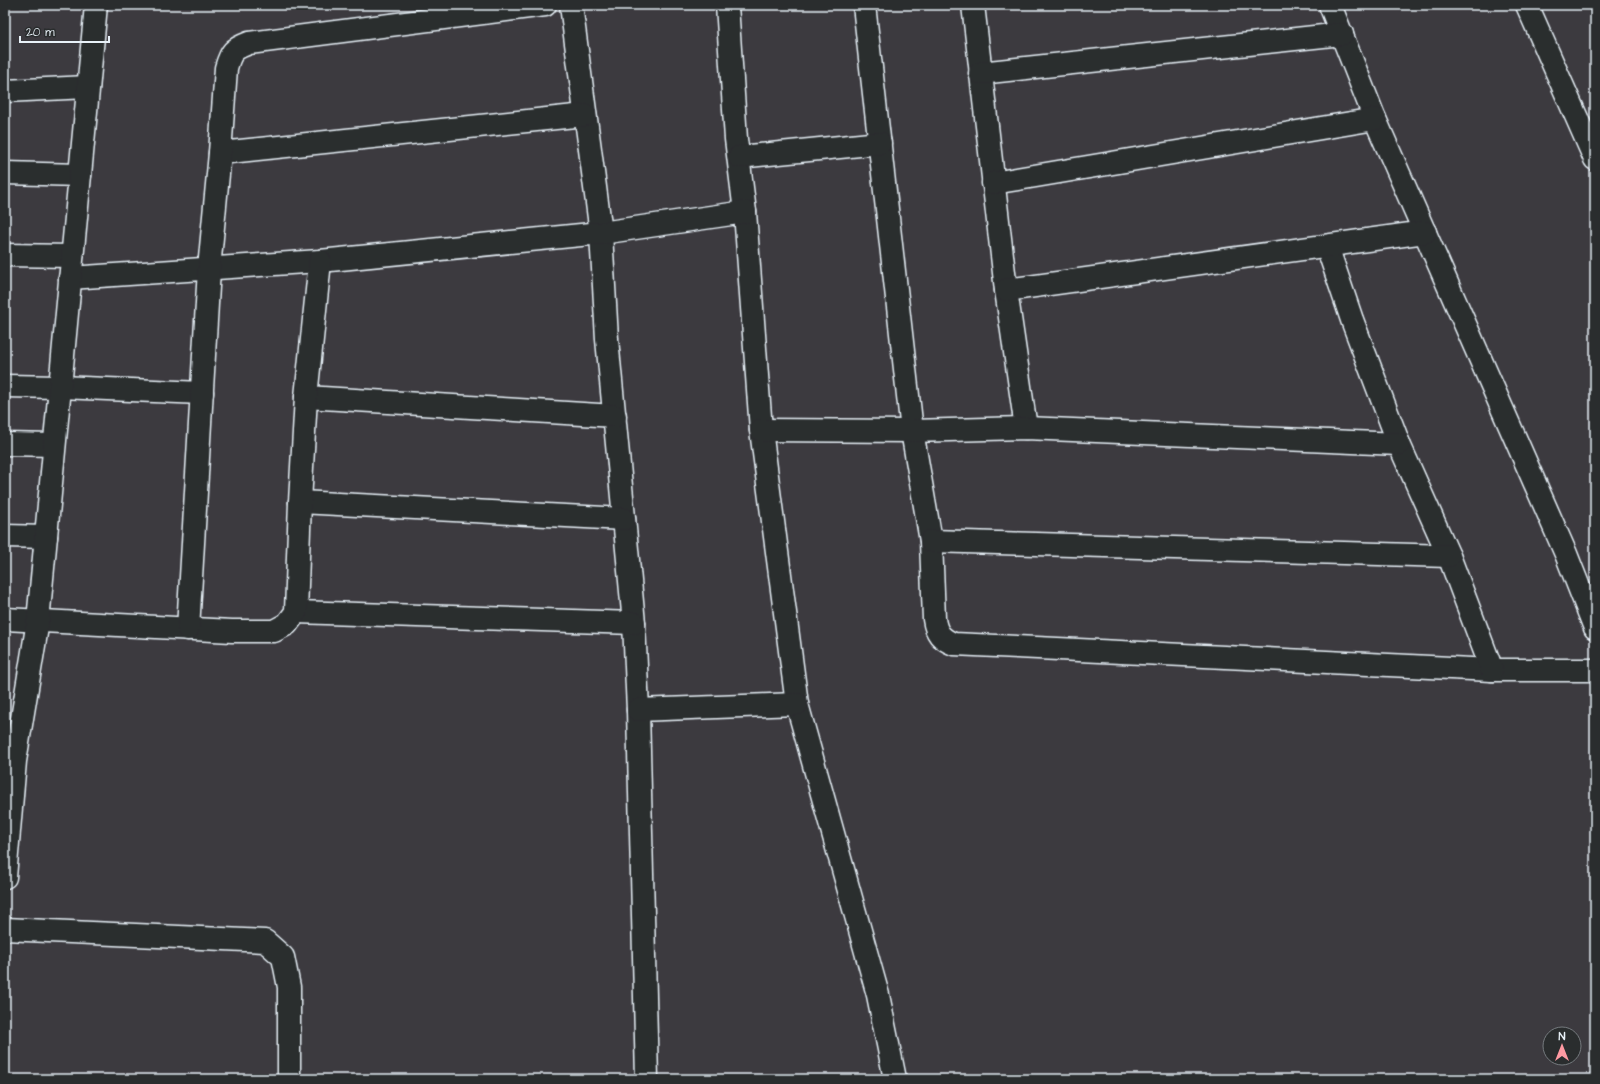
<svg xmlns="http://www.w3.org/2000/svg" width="1600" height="1084" font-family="'Architects Daughter',sans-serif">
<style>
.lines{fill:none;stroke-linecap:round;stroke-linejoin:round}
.street-casing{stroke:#e8f1f8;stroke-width:25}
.secondary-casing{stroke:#e8f1f8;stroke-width:25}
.street{stroke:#2a2d2e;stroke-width:22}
.secondary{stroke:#2a2d2e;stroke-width:22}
</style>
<rect width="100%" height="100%" fill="#3c3a3f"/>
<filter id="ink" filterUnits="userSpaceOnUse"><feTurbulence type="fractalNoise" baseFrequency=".025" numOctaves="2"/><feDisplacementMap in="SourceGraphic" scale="8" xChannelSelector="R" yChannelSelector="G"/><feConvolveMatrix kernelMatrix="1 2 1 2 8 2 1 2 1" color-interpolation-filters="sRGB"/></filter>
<g filter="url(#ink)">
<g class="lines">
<g class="street-casing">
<g id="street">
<path d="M571 5 601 233 607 339 634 623 638 710 647 1079"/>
<path d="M727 5 736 139 745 212 761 430 797 704 878 995 895 1079"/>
<path d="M864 5 912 431 931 541 934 619C936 633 941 639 954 644L1492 670H1595"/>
<path d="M973 5 1006 290 1026 428"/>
<path d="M1330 5 1375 119 1566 554 1595 628"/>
<path d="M980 73 1342 34"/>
<path d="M5 91 88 87"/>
<path d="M220 153 585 115"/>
<path d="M739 157 880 143"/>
<path d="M5 173 80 175"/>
<path d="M993 183 1375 119"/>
<path d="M1327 246 1352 320 1399 444 1449 556 1492 670"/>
<path d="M5 255 72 256"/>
<path d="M70 278 320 261 601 233 745 212"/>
<path d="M1006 290 1425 232"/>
<path d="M5 386 60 387 202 393"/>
<path d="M306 397 615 416"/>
<path d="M761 430 912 431 1026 428 1399 444"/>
<path d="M5 444 54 445"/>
<path d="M300 502 624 519"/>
<path d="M5 536 46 537"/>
<path d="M931 541 1449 556"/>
<path d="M296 612 634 623"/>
<path d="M5 619 232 631H274L287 624 296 612 300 502 306 397 320 261"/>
<path d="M188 629 209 269 220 153 226 68C231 51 233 49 249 43L545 5"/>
<path d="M638 710 797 704"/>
<path d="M5 877 15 761 38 621 96 5"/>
<path d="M5 929 265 941 283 957 289 987V1079"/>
</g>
</g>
<g class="secondary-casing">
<path id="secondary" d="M1527 5 1595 159"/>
</g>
<use href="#street" class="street"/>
<use href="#secondary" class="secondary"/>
</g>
</g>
<rect width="1600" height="1084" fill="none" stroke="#2a2d2e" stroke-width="20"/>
<rect x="10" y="10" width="1580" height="1064" fill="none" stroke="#e8f1f8" stroke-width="1.5" filter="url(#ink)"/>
<g transform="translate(1562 1046)"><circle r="19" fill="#2a2d2e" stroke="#767b7f"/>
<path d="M0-3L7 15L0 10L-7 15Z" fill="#ff9aa2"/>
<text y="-6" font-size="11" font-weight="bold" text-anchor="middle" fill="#e8f1f8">N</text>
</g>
<path d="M20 36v6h89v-6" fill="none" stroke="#e8f1f8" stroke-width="2"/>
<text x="26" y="36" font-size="12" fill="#e8f1f8" stroke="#2a2d2e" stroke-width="3" paint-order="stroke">20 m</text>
</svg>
